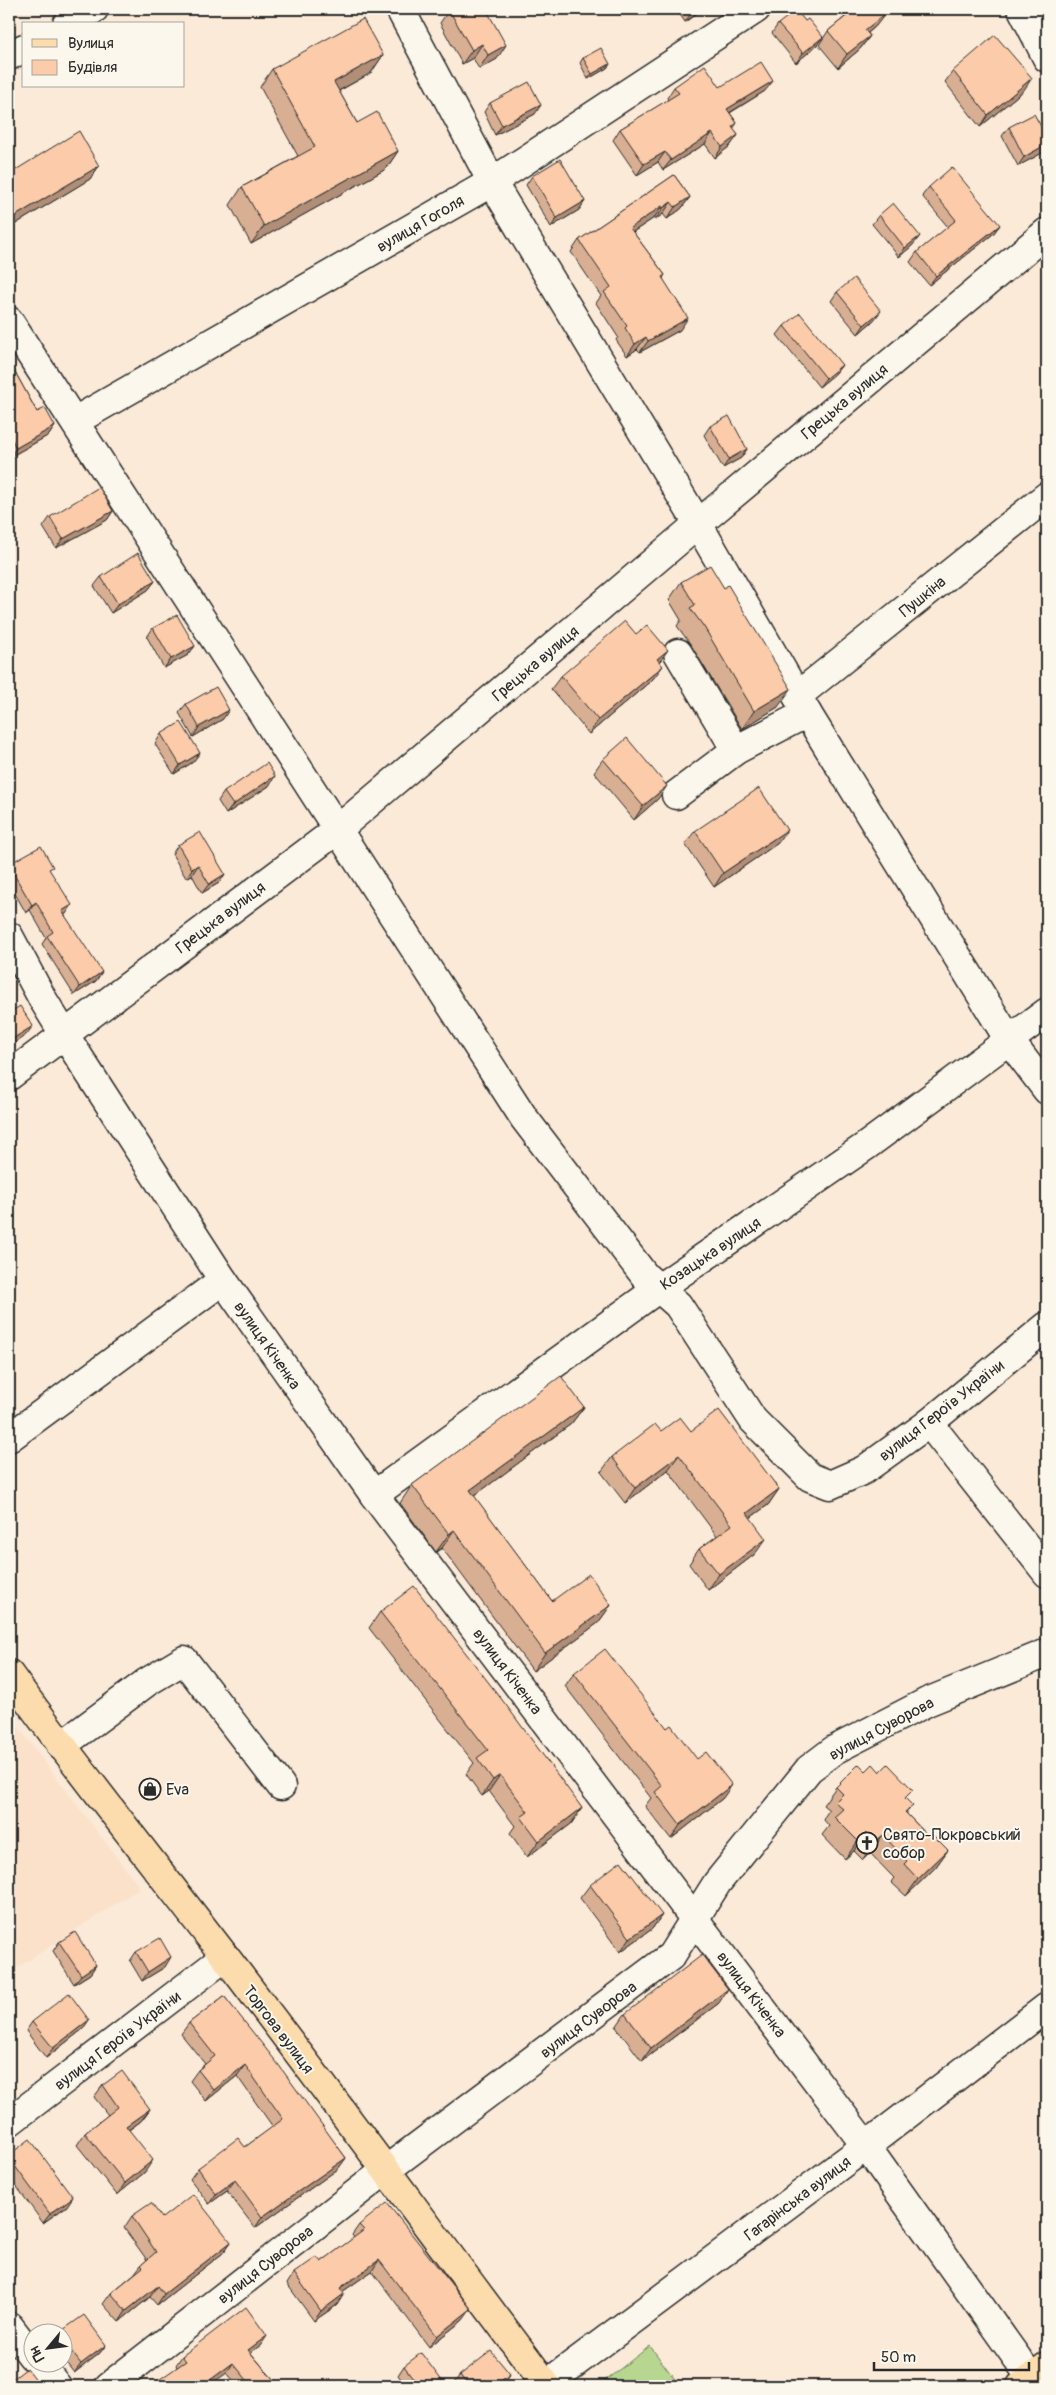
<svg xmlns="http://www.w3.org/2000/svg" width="1056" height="2395" font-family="Pangolin,sans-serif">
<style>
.built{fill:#fbe1ca}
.green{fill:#b7d790;stroke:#71815e}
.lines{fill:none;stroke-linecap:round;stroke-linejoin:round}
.minor-casing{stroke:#2b2b2b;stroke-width:31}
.major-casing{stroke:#2b2b2b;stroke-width:31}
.minor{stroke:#fbf7ec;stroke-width:28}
.major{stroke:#fcdcac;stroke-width:28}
.wall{fill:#d8af92;stroke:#2b2b2b}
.shaded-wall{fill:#b08e77;stroke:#2b2b2b}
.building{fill:#fbcbaa;stroke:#2b2b2b}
.labels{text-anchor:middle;stroke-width:4;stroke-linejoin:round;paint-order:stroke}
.street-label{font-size:16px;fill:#2b2b2b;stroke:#fbf7ec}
.poi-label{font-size:16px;fill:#2b2b2b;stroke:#fbf7ec;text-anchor:start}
</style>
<rect width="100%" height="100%" fill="#fbead8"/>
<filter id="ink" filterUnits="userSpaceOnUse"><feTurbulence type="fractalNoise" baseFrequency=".02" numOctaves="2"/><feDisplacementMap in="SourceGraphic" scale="10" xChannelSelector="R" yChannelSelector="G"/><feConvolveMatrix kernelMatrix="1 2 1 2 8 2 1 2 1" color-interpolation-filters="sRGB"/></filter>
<g filter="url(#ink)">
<path class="built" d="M9 1715 140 1888 9 1973Z"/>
<path class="green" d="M650 2346 680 2386H598Z"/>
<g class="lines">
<g class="minor-casing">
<g id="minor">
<path d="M400 9 492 182 698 524 807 713 1009 1040 1047 1090"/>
<path d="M1022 9 1047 58"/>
<path d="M67 24 94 9"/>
<path d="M9 56 24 48"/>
<path d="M9 321 524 1118 645 1276 678 1305 753 1420 810 1477 830 1485 864 1470 929 1423 1047 1326"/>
<path d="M75 421 492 182 756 9"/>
<path d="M678 653 736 750"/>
<path d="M797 696 1047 496"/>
<path d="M676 795 736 750 807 713"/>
<path d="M9 936 42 998 64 1034 223 1280 374 1495 866 2146 1037 2386"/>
<path d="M9 1076 337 830 698 524 1047 232"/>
<path d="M929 1423 1047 1573"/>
<path d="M9 1438 223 1280"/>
<path d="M374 1495 659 1288 866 1146 1047 1012"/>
<path d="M61 1746 147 1682 184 1660 281 1786"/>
<path d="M9 2122 225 1957"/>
<path d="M9 2326 32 2356"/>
<path d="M38 2362 57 2386"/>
<path d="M109 2386 386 2170 671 1956 717 1883 809 1769 834 1750 927 1702 1047 1653"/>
<path d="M544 2386 866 2146 1047 2007"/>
</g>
</g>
<g class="major-casing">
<g id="major">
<path d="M9 1674C79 1771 154 1864 227 1959 335 2100 440 2244 547 2386"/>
<path d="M1021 2386 1047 2366"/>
</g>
</g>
<use href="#minor" class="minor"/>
<use href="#major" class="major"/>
</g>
<g class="wall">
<path d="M676 9H703L685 22Z"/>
<path d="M838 9H882L876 26 868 33 870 36 860 49 838 68 819 45 828 31 845 17Z"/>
<path d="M449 10 497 59 479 69 473 58 462 64 440 23Z"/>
<path d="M805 21 823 37 816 46 796 63 772 33 778 24Z"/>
<path d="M383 55 371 73 339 91 357 123 398 151 386 169 251 244 230 205 242 187 298 156 260 87 272 69Z"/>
<path d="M583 58 610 64 607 68 588 79 580 63Z"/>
<path d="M953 71 1024 90 980 127 945 82Z"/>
<path d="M674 87H720L765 91 730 113 737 123 733 129 738 135 730 146 715 158 705 144 663 170 658 162 637 175 613 140 620 129 668 100 667 98Z"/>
<path d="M490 103 535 114 495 135 484 112Z"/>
<path d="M1009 127 1044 152 1018 166 1002 136Z"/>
<path d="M99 166 90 179 9 228V174Z"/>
<path d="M674 175 690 197 681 209 667 219 663 214 655 220 654 218 633 232 665 275 663 278 680 330 640 352 637 349 627 356 616 340 618 337 596 303 601 296 571 252 579 240Z"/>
<path d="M532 176 585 201 579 210 551 227 526 185Z"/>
<path d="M929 187 1000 225 993 234 929 285 910 262 917 252 948 227 922 196Z"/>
<path d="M879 215 913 245 899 257 872 224Z"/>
<path d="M837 292 874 320 858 334 831 301Z"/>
<path d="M784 326 842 365 835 374 819 387 777 335Z"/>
<path d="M9 361 37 412 55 426 49 435 10 457 9 454Z"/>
<path d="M710 426 747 449 741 458 723 468 704 435Z"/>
<path d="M113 511 107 520 56 548 43 527 50 517Z"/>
<path d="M101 577 155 581 148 590 111 613 94 586Z"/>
<path d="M681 582 724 588 778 707 742 729 691 645 677 626 681 620 669 600Z"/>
<path d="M153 628 195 646 188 655 164 668 147 637Z"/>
<path d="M660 662 653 679 589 734 551 689 561 676Z"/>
<path d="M186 704 223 719 193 737 179 713Z"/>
<path d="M161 734 193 762 174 774 155 744Z"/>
<path d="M603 759 658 799 634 820 594 772Z"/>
<path d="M269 786 226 814 218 801 224 792Z"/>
<path d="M695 831 778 843 714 887 685 844Z"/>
<path d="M178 845 225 874 219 883 202 893 192 875 186 878 172 854Z"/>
<path d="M9 864 50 871 66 914 64 915 96 981 74 995 42 944 46 938 30 910 26 913 9 883Z"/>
<path d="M584 1407 571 1424 474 1496 552 1601 611 1605 598 1623 533 1671 442 1548 436 1552 400 1503 412 1485Z"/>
<path d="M661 1431H691L779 1489 768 1505 750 1518 755 1554 708 1590 689 1564 699 1549 717 1536 668 1470 625 1503 601 1472 612 1457Z"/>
<path d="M380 1612 582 1808 571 1824 527 1857 510 1833 515 1826 489 1791 482 1796 466 1774 474 1763 369 1628Z"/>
<path d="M574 1673 667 1728 723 1798 671 1839 645 1806 651 1798 565 1686Z"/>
<path d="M866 1771 906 1799 907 1814 930 1838 948 1850 935 1868 906 1896 891 1882 894 1878 870 1853 863 1860 854 1851 845 1859 822 1835 829 1826 823 1819 829 1810 823 1805 836 1787Z"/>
<path d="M590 1885 662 1915 652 1929 620 1952 580 1898Z"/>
<path d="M59 1942 96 1965 90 1974 74 1984 53 1951Z"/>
<path d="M136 1952 165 1967 142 1981 130 1961Z"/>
<path d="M224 1996 346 2158 338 2169 255 2228 227 2191 209 2204 190 2179 198 2168 245 2147 273 2127 237 2076 206 2101 190 2081 198 2070 205 2064 181 2034 189 2023Z"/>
<path d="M719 2003 642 2061 616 2027 625 2014Z"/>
<path d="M32 2022 83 2029 46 2058 26 2031Z"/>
<path d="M103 2085 150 2109 141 2121 129 2130 145 2172 117 2195 77 2145 85 2133 108 2115 94 2097Z"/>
<path d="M9 2155 67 2206 43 2223 9 2176Z"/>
<path d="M132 2216 162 2218 231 2242 223 2253 157 2305 150 2297 119 2322 103 2304 111 2293 134 2274 141 2265 147 2260 124 2228Z"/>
<path d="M359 2225 463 2320 429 2347 372 2271 342 2292 337 2305 314 2321 287 2284 294 2273 321 2262 354 2238 352 2235Z"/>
<path d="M62 2332 106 2345 99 2354 74 2373 62 2357Z"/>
<path d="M261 2345 250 2352 279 2386H238L227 2373 177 2367 176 2365 182 2356Z"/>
<path d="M404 2366 446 2386H406L398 2375Z"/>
<path d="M510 2374 503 2384 500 2386H455L453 2384 460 2375Z"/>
</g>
<g class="shaded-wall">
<path d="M694 9H703L685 22Z"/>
<path d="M886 13 876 26 856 43 865 30Z"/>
<path d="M870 36 860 49 838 68 847 54Z"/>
<path d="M823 37 816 46 796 63 803 53Z"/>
<path d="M482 44 473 58 462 64 472 50Z"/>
<path d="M506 45 497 59 479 69 488 55Z"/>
<path d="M383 55 371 73 322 100 334 82Z"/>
<path d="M610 64 607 68 588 79 592 74Z"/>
<path d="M1032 78 1024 90 980 127 988 115Z"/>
<path d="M773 81 765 91 719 119 727 109Z"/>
<path d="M541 105 535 114 495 135 502 125Z"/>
<path d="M712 133 705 144 663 170 671 160Z"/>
<path d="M738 135 730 146 715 158 722 147Z"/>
<path d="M1047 144V147L1044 152 1018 166 1024 157Z"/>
<path d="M398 151 386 169 251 244 264 226Z"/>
<path d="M665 152 658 162 637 175 644 164Z"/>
<path d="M99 166 90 179 9 228V223L12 218Z"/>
<path d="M690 197 681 209 667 219 675 207Z"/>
<path d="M585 201 579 210 551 227 557 218Z"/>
<path d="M671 202 663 214 655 220 663 208Z"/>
<path d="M662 206 654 218 622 239 630 228Z"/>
<path d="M1000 225 993 234 929 285 936 276Z"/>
<path d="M920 236 913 245 899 257 905 248Z"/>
<path d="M881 311 874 320 858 334 864 325Z"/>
<path d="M688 318 680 330 640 352 648 341Z"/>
<path d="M646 337 637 349 627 356 635 344Z"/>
<path d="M842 365 835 374 819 387 826 378Z"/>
<path d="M55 426 49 435 10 457 16 448Z"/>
<path d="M747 449 741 458 723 468 729 459Z"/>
<path d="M113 511 107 520 56 548 63 539Z"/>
<path d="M155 581 148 590 111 613 118 604Z"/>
<path d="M195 646 188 655 164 668 171 659Z"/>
<path d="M668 650 658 664 657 659Z"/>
<path d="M663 666 653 679 589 734 598 720Z"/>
<path d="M791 689 778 707 742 729 754 711Z"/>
<path d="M229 710 223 719 193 737 199 727Z"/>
<path d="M200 753 193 762 174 774 180 765Z"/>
<path d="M275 776 269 786 226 814 233 805Z"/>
<path d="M667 786 658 799 634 820 643 806Z"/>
<path d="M787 830 778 843 714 887 723 873Z"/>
<path d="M198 865 192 875 186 878 192 869Z"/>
<path d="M225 874 219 883 202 893 209 884Z"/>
<path d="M36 902 30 910 26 913 32 905Z"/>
<path d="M72 905 66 914 56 919 62 911Z"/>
<path d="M102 972 96 981 74 995 80 987Z"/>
<path d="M33 1026 26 1035 9 1047V1041Z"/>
<path d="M584 1407 571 1424 458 1508 470 1490Z"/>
<path d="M679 1455 668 1470 625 1503 635 1488Z"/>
<path d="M779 1489 768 1505 736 1528 747 1513Z"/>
<path d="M454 1530 442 1548 436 1552 449 1534Z"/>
<path d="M766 1539 755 1554 708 1590 719 1574Z"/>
<path d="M611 1605 598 1623 533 1671 545 1653Z"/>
<path d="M500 1775 489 1791 482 1796 493 1780Z"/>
<path d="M732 1785 723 1798 671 1839 680 1825Z"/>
<path d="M582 1808 571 1824 527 1857 539 1841Z"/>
<path d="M866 1833 854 1851 845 1859 858 1841Z"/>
<path d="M883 1835 870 1853 863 1860 875 1842Z"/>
<path d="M948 1850 935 1868 906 1896 918 1879Z"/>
<path d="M662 1915 652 1929 620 1952 630 1938Z"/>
<path d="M171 1957 165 1967 142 1981 148 1972Z"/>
<path d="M96 1965 90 1974 74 1984 81 1975Z"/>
<path d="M728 1989 719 2003 642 2061 651 2048Z"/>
<path d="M89 2020 83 2029 46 2058 53 2048Z"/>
<path d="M245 2065 237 2076 206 2101 214 2090Z"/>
<path d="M150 2109 141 2121 117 2138 126 2126Z"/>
<path d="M346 2158 338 2169 255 2228 262 2217Z"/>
<path d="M153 2160 145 2172 117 2195 125 2183Z"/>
<path d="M235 2180 227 2191 209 2204 216 2194Z"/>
<path d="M73 2197 67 2206 43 2223 50 2214Z"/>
<path d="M231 2242 223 2253 157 2305 164 2294Z"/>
<path d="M379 2260 372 2271 332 2299 340 2288Z"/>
<path d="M158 2286 150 2297 119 2322 126 2311Z"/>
<path d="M344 2294 337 2305 314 2321 321 2311Z"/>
<path d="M471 2309 463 2320 429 2347 437 2336Z"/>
<path d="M267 2336 261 2345 242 2359 248 2350Z"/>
<path d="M106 2345 99 2354 74 2373 81 2364Z"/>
<path d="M233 2363 227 2373 208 2386H202Z"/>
<path d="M510 2374 503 2384 500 2386H494Z"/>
</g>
<g class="building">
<path d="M451 9H486L506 45 488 55 482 44 472 50 449 10Z"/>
<path d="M855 9H882L886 13 865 30 870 36 847 54 828 31Z"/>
<path d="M796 10 805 21 808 19 823 37 803 53 778 24Z"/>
<path d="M363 19 383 55 334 82 357 123 377 112 398 151 264 226 242 187 315 147 272 69Z"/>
<path d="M995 35 1032 78 988 115 953 71Z"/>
<path d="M601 48 610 64 592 74 583 58Z"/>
<path d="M761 62 773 81 727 109 737 123 732 127 738 135 722 147 712 133 671 160 665 152 644 164 620 129 679 93 674 87 705 65 720 87Z"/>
<path d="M529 82 541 105 502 125 490 103Z"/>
<path d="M1034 114 1047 137V144L1024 157 1009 127Z"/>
<path d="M79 131 99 166 12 218 9 213V174Z"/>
<path d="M560 159 585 201 557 218 532 176Z"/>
<path d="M952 167 1000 225 936 276 917 252 956 220 929 187Z"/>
<path d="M674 175 690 197 675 207 671 202 663 208 662 206 630 228 665 275 662 277 688 318 648 341 646 337 635 344 625 328 627 326 604 292 611 287 579 240Z"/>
<path d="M893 203 920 236 905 248 879 215Z"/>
<path d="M854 278 881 311 864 325 837 292Z"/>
<path d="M800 313 842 365 826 378 784 326Z"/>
<path d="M9 361 37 412 45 408 55 426 16 448 9 433Z"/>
<path d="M729 416 747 449 729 459 710 426Z"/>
<path d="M99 487 113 511 63 539 50 517Z"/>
<path d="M138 553 155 581 118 604 101 577Z"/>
<path d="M710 565 724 588 728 585 791 689 754 711 704 627 690 608 695 605 681 582Z"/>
<path d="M177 615 195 646 171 659 153 628Z"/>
<path d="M625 621 636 634 647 625 668 650 657 659 663 666 598 720 561 676Z"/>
<path d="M216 687 229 710 199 727 186 704Z"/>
<path d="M181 722 200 753 180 765 161 734Z"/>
<path d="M627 738 667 786 643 806 603 759Z"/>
<path d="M267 763 275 776 233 805 224 792Z"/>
<path d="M9 782 12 788 9 790Z"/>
<path d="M759 788 787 830 723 873 695 831Z"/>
<path d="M200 832 225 874 209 884 198 865 192 869 178 845Z"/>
<path d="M41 846 53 867 49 869 72 905 62 911 102 972 80 987 47 936 53 932 36 902 32 905 9 866V864Z"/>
<path d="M20 1006 33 1026 9 1041V1013Z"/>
<path d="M561 1376 584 1407 470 1490 552 1601 589 1574 611 1605 545 1653 454 1530 449 1534 412 1485Z"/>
<path d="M719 1410 779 1489 747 1513 766 1539 719 1574 699 1549 732 1525 679 1455 635 1488 612 1457 655 1424 661 1431 680 1417 691 1431Z"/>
<path d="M414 1586 506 1705 582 1808 539 1841 521 1817 528 1812 500 1775 493 1780 477 1758 488 1750 380 1612Z"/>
<path d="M605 1649 667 1728 671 1725 697 1759 706 1752 732 1785 680 1825 655 1792 662 1786 574 1673Z"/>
<path d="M859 1764 866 1771 873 1764 880 1772 888 1764 913 1790 905 1798 913 1806 905 1812 930 1838 933 1835 948 1850 918 1879 904 1864 907 1861 883 1835 875 1842 866 1833 858 1841 834 1817 843 1809 835 1802 843 1794 836 1787Z"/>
<path d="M621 1861 662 1915 630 1938 590 1885Z"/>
<path d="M75 1932 96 1965 81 1975 59 1942Z"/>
<path d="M160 1938 171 1957 148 1972 136 1952Z"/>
<path d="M702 1955 728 1989 651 2048 625 2014Z"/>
<path d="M69 1993 89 2020 53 2048 32 2022Z"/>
<path d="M224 1996 278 2064 346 2158 262 2217 235 2180 216 2194 198 2168 238 2138 245 2147 283 2119 245 2065 214 2090 198 2070 215 2056 189 2023Z"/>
<path d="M122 2071 150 2109 126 2126 153 2160 125 2183 85 2133 118 2107 103 2085Z"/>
<path d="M30 2139 73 2197 50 2214 9 2158V2155Z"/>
<path d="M193 2194 231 2242 164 2294 158 2286 126 2311 111 2293 143 2267 141 2265 156 2252 132 2216 151 2203 162 2218Z"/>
<path d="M387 2203 471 2309 437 2336 379 2260 340 2288 344 2294 321 2311 294 2273 317 2257 321 2262 364 2230 359 2225Z"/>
<path d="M246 2307 267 2336 248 2350 279 2386H252L233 2363 202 2386H150L186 2361 182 2356Z"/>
<path d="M84 2315 106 2345 81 2364 62 2339V2332H60Z"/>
<path d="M491 2351 510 2374 494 2386H468L460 2375Z"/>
<path d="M421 2353 446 2386H419L404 2366Z"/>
<path d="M27 2368 41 2386H9V2382Z"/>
</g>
</g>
<defs>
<g id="shop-ring" transform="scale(1.125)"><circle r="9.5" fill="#fbf7ec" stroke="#2b2b2b" stroke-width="1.5"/><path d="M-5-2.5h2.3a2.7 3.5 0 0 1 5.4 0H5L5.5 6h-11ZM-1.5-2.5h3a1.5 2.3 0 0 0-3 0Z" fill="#2b2b2b"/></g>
<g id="church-ring" transform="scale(1.125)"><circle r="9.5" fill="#fbf7ec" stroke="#2b2b2b" stroke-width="1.5"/><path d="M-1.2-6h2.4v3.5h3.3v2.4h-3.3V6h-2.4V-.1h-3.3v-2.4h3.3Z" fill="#2b2b2b"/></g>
</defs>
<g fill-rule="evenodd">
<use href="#shop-ring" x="150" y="1789"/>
<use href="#church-ring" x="867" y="1843"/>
</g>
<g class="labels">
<g class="street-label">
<text transform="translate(420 223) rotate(-30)" y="6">вулиця Гоголя</text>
<text transform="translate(844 401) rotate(-40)" y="6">Грецька вулиця</text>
<text transform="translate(922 596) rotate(-39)" y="6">Пушкіна</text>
<text transform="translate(535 663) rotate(-40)" y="6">Грецька вулиця</text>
<text transform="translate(220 917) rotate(-37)" y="6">Грецька вулиця</text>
<text transform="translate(710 1253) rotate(-34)" y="6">Козацька вулиця</text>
<text transform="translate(268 1345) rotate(55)" y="6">вулиця Кіченка</text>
<text transform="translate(941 1410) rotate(-38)" y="6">вулиця Героїв України</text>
<text transform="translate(508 1671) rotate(53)" y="6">вулиця Кіченка</text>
<text transform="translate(881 1728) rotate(-28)" y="6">вулиця Суворова</text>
<text transform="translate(752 1994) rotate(53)" y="6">вулиця Кіченка</text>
<text transform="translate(588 2019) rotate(-37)" y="6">вулиця Суворова</text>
<text transform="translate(279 2029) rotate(53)" y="6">Торгова вулиця</text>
<text transform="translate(117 2040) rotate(-37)" y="6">вулиця Героїв України</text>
<text transform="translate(797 2198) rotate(-37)" y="6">Гагарінська вулиця</text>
<text transform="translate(265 2264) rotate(-38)" y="6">вулиця Суворова</text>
</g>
<g class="poi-label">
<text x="166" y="1795">Eva</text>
<text x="883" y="1840">Свято-Покровський<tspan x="883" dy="18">собор</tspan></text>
</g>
</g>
<rect width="1056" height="2395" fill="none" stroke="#fbf7ec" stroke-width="30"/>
<rect x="15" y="15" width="1026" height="2365" fill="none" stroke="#2b2b2b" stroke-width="2" filter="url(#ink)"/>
<rect x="22" y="22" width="162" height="65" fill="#fbf7ec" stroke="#a8a59f"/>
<rect x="32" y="39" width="25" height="8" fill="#fcdcac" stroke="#a8a59f"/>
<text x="68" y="48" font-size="15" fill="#2b2b2b">Вулиця</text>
<rect x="32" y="60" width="25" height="15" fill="#fbcbaa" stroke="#a8a59f"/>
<text x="68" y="72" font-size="15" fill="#2b2b2b">Будівля</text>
<g transform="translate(48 2348) rotate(241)"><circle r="24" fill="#fbf7ec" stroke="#a8a59f"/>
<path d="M0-4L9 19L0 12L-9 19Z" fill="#2b2b2b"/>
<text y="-8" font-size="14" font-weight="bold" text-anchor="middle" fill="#2b2b2b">Пн</text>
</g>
<path d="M874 2362v8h155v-8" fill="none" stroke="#2b2b2b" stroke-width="2.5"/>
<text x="881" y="2362" font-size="15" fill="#2b2b2b" stroke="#fbf7ec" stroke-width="4" paint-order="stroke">50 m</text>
</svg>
